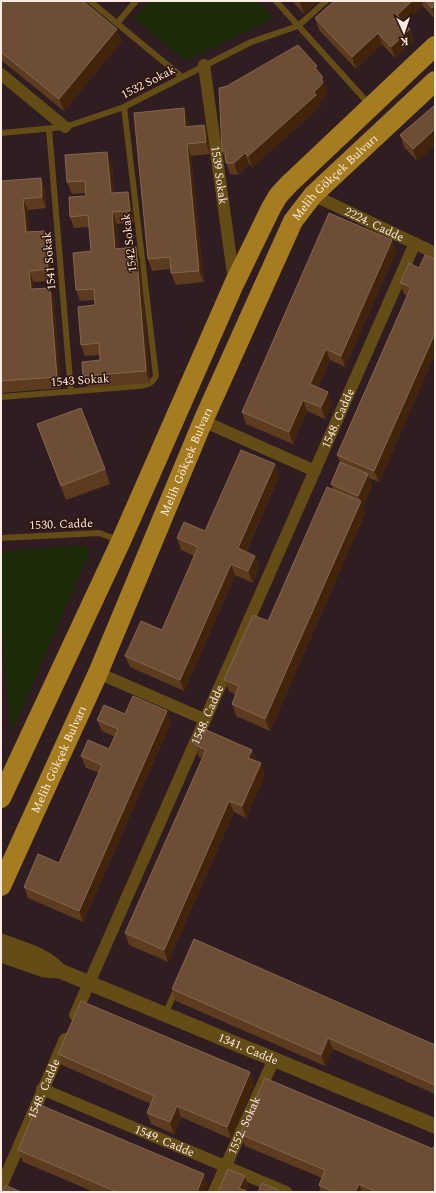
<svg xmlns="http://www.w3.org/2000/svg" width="436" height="1193" font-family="Spectral,serif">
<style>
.industrial{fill:#301d21}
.green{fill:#1c2b08}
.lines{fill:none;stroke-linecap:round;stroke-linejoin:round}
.service{stroke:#644c17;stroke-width:6}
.minor{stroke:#644c17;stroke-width:12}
.tertiary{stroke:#644c17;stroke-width:15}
.primary{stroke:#a57d20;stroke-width:20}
.wall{fill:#5c3b1f}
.shaded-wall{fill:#42240d}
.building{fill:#6d4e34;stroke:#84674f}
.labels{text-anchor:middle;stroke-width:3;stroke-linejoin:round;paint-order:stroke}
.street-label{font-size:12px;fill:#fdebe3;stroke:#2d1408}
</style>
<rect width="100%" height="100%" fill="#2d1408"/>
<rect class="industrial" x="1" y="1" width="434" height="1191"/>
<g class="green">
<path d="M149 1H258L274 18 186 61 134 19Z"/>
<path d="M82 545 90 551 11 733 1 625V552Z"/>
</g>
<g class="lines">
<g class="service">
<path d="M90 1 182 77"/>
<path d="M276 1 369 104"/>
<path d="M118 22 136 1"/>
<path d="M49 129 71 392"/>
<path d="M1 133 65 127 124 107 251 42 298 26 326 1"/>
<path d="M1 397 139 386C147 385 152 384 156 376L124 107"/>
<path d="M1 538 99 533 118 540"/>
<path d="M165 1014 177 988"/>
</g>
<g class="minor">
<path id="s1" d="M204 65 234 281"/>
<path d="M1 74 65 127"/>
<path id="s2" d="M313 195 435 253"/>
<path d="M203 421 315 471"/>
<path d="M98 673 204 719"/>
<path id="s3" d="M75 1015 415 243"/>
<path id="s4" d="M42 1089 286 1192"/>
<path id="s5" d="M1 1187 65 1039"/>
<path id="s6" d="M214 1192 274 1059"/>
</g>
<g class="tertiary">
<path d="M1 941C22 949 45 954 60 971"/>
<path id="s7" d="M1 955 44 970 60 971 435 1126"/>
</g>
<g class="primary">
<path d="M1 798 121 541 234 284 271 208 278 196 288 185 435 46"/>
<path id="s8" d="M1 886 98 673 203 421 293 221 313 195 435 81"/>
</g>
</g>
<g class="wall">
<path d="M1 1 122 41 64 111 1 60Z"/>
<path d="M292 1H318L304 14Z"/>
<path d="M334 1H435V19L423 6 405 23 414 40 395 58 382 44 356 69 319 30 315 18Z"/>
<path d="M320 73 322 76 326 88 327 95 319 102 321 106 252 167 249 164 238 175 230 174 222 151Z"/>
<path d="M435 105V145L417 161 404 147 400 135Z"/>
<path d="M188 120V126L204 125 208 136 210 154 191 156 204 282 176 285 171 273V269L152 271 148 259Z"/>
<path d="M112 164 114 193 132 204 134 222 117 224 119 248 140 258 150 383 88 388 83 376 100 360V355L85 356 81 345 95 305V300L80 301 76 290 91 251 89 227 74 228 70 217 86 196V193L72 194 67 182Z"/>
<path d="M41 178 45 190 46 208 28 210 29 232 49 242 52 281 34 282V289L50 288 54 299 61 388 1 393V181Z"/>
<path d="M392 240 396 252 345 367 330 360 318 387 332 403 325 419 307 411 293 444 246 424 242 412Z"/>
<path d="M435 259V354L379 482 369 478 372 486 363 507 365 513 270 731 236 716 232 704 236 695 229 691 224 680 268 621 333 489 331 484 340 462 337 455 407 296 404 294 400 283 419 268Z"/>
<path d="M37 424 105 469 110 484 66 500Z"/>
<path d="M275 464 279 476 246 552 255 556 259 567 253 583 235 575 184 691 130 667 125 656 162 630 194 556 181 550 177 538 205 531Z"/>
<path d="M125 714 171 722 83 922 28 898 24 887 59 863 99 773 86 768 81 756 109 749 115 737 102 731 97 720Z"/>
<path d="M195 745 252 750 256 761 265 775 246 818 234 812 168 962 129 945 125 933 202 758 199 757Z"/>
<path d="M172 989 435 1045V1094L333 1049 325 1066 176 1001Z"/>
<path d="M58 1054 250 1072 254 1084 231 1139 181 1117 174 1134 151 1124 147 1113 151 1104 62 1065Z"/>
<path d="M240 1134 435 1192H321L319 1185 322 1178 245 1146Z"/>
<path d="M18 1150 208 1186 206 1192H94L23 1162Z"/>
</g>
<g class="shaded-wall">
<path d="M301 1H318L304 14 300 2Z"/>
<path d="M412 1H422L423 6 401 26 397 15Z"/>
<path d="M435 6V16L432 8Z"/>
<path d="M117 29 122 41 64 111 59 99Z"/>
<path d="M410 29 414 40 395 58 391 47Z"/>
<path d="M378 33 382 44 356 69 352 57Z"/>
<path d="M317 66 321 78 315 68Z"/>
<path d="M322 76 326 88 327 95 319 102 321 106 252 167 248 156 314 92Z"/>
<path d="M184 108 188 120 190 138 185 127Z"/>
<path d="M204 125 208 136 210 154 206 142Z"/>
<path d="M435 129V145L417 161 413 149Z"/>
<path d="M187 144 191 156 204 282 199 271Z"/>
<path d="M107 152 112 164 115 205 111 193Z"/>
<path d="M245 153 249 164 238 175 234 163Z"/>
<path d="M41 178 45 190 46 208 42 197Z"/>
<path d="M128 192 132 204 134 222 130 211Z"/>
<path d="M23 199 28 210 30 244 26 232Z"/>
<path d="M112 212 117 224 120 260 115 249Z"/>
<path d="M45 231 49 242 52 281 48 269Z"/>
<path d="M392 240 396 252 345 367 341 356Z"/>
<path d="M136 247 140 258 150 383 146 371Z"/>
<path d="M29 271 34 282 35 301 31 289Z"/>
<path d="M50 288 54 299 61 388 57 377Z"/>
<path d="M435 333V354L379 482 374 471Z"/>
<path d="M326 349 330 360 314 395 310 384Z"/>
<path d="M328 392 332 403 325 419 321 407Z"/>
<path d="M303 400 307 411 293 444 289 432Z"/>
<path d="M275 464 279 476 242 560 238 548Z"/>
<path d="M368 474 372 486 363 507 365 513 270 731 265 719 361 502 358 496Z"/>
<path d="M255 556 259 567 253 583 248 571Z"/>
<path d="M231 564 235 575 184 691 180 680Z"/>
<path d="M167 711 171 722 83 922 79 911Z"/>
<path d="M252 750 256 761 248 758Z"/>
<path d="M261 763 265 775 246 818 242 806Z"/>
<path d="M229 801 234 812 168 962 164 950Z"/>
<path d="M328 1038 333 1049 325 1066 321 1055Z"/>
<path d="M250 1072 254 1084 231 1139 227 1127Z"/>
<path d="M177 1106 181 1117 174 1134 170 1122Z"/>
<path d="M204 1174 208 1186 206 1192H197Z"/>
<path d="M245 1176 249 1188 247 1192 239 1188Z"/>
<path d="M359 1184 362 1192H355Z"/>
</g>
<g class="building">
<path d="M1 1H83L117 29 59 99 1 52Z"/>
<path d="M334 1H412L397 15 410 29 391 47 378 33 352 57 315 18Z"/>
<path d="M425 1H435V6L432 8Z"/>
<path d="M298 45 317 66 315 68 322 76V84L314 92 316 95 248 156 245 153 234 163H226L225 151H222L219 88 227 86Z"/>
<path d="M435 105V129L413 149 400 135Z"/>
<path d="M184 108 185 127 204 125 206 142 187 144 199 271 171 273 170 257 148 259 134 113Z"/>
<path d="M107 152 111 193 128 192 130 211 112 212 115 249 136 247 146 371 83 376 82 362 100 360 99 343 81 345 78 307 95 305 94 289 76 290 73 253 91 251 88 215 70 217 69 197 86 196 85 181 67 182 65 155Z"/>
<path d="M41 178 42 197 23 199 26 232 45 231 48 269 29 271 31 289 50 288 57 377 1 381V181Z"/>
<path d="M329 213 392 240 341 356 326 349 310 384 328 392 321 407 303 400 289 432 242 412Z"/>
<path d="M425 255 435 259V333L374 471 337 455 411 287 400 283 409 263 419 268Z"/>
<path d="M81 408 105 469 61 486 37 424Z"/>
<path d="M241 450 275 464 238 548 255 556 248 571 231 564 180 680 125 656 141 621 162 630 198 547 177 538 184 522 205 531Z"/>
<path d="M340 462 368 474 358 496 331 484Z"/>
<path d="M327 487 361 501 265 719 232 704 239 686 224 680 253 615 268 621Z"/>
<path d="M133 696 167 711 79 911 24 887 38 854 59 863 102 765 81 756 88 740 109 749 118 729 97 720 104 705 125 714Z"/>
<path d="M202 728 252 750 248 758 261 763 242 806 229 801 164 950 125 933 206 750 195 745Z"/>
<path d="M194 939 435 1045V1085L328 1038 321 1055 172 989Z"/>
<path d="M81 1001 250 1072 227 1127 177 1106 170 1122 147 1113 154 1096 58 1054Z"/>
<path d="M265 1078 433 1149 435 1144V1192H377L359 1184 355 1192H334L319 1185 325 1170 240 1134Z"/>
<path d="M38 1104 204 1174 197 1192H117L18 1150Z"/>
<path d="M228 1169 245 1176 239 1188 248 1192H218Z"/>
<path d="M262 1183 278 1190V1192H258Z"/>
<path d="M5 1185 21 1192H2Z"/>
</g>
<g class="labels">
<g class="street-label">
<text transform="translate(148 82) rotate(-27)" y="4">1532 Sokak</text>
<text dy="4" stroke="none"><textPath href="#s1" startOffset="111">1539 Sokak</textPath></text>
<text dy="4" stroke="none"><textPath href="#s8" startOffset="787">Melih Gökçek Bulvarı</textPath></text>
<text dy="4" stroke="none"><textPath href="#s2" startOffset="68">2224. Cadde</textPath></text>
<text transform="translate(129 243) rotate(-97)" y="4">1542 Sokak</text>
<text transform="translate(49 261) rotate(-95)" y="4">1541 Sokak</text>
<text transform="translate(80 380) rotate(-4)" y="4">1543 Sokak</text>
<text dy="4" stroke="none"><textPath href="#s3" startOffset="652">1548. Cadde</textPath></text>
<text dy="4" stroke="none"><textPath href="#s8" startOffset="463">Melih Gökçek Bulvarı</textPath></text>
<text transform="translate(61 524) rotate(-2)" y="4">1530. Cadde</text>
<text dy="4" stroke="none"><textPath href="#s3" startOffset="328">1548. Cadde</textPath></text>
<text dy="4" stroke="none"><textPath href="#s8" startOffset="139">Melih Gökçek Bulvarı</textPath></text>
<text dy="4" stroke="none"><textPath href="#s7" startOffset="265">1341. Cadde</textPath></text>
<text dy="4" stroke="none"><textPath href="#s5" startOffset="107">1548. Cadde</textPath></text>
<text dy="4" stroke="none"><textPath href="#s6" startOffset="73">1552. Sokak</textPath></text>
<text dy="4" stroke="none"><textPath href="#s4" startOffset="133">1549. Cadde</textPath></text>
</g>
</g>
<rect width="436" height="1193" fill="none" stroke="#fdebe3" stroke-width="4"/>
<g transform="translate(404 32) rotate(177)" stroke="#2d1408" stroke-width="3" paint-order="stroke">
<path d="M0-3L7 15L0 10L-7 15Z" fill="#fdebe3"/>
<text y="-6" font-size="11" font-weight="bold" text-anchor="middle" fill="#fdebe3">K</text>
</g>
</svg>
